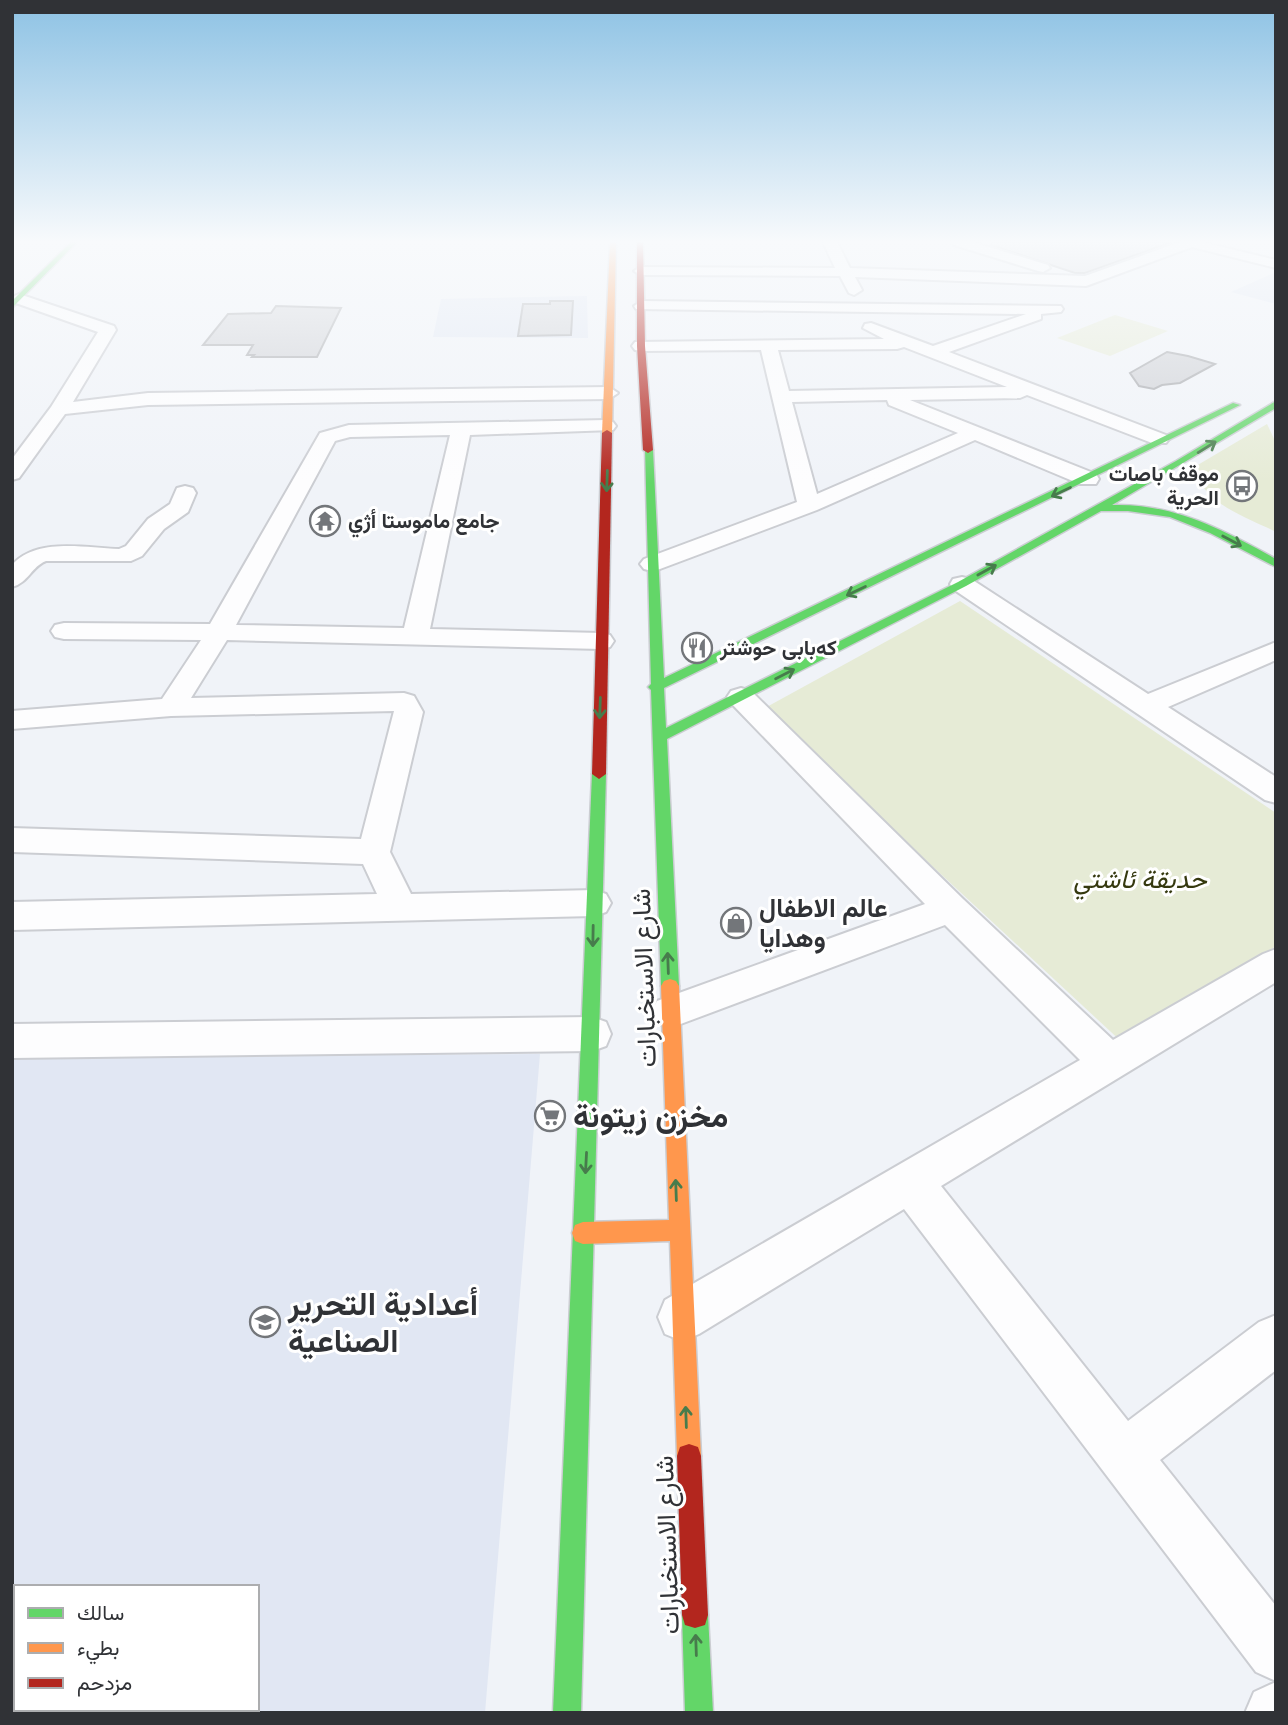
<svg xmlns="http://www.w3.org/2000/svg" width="1288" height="1725" font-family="Spectral,Vazirmatn,serif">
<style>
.built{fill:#e1e7f3;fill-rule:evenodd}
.green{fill:#e6ebd6}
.building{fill:#ced0d5;stroke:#a6a8ac;stroke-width:2}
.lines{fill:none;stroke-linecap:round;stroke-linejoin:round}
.street-casing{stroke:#cbcdd2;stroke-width:4}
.fast-casing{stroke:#cbcdd2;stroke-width:3}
.slow-casing{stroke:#cbcdd2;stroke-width:3}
.jam-casing{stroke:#cbcdd2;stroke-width:3}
.street{fill:#fdfdfe;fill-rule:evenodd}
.fast{fill:#63d668;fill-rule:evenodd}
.slow{fill:#ff974d;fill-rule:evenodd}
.jam{fill:#b3261e;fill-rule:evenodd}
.oneway{stroke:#477c4c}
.labels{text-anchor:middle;stroke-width:6;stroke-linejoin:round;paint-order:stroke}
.far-poi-label{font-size:21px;font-weight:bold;fill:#303236;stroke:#fff;text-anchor:start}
.park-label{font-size:26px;font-style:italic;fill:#35390f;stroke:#fff}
.poi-label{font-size:26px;font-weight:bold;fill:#303236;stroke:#fff;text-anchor:start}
.street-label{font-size:26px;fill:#303236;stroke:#fff}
.near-poi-label{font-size:32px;font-weight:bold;fill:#303236;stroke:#fff;text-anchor:start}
</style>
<rect width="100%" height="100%" fill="#f0f3f8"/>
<g class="built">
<path d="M1276 272V304L1231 292Z"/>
<path d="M587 296 588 338 433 337 441 299Z"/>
<path d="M540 1054 485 1713H12V1057ZM16 1587H257V1709H16Z"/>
</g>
<g class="green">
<path d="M1115 315 1168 331 1110 356 1057 338Z"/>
<path d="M1267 424 1276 443V532C1249 518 1197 502 1196 466Z"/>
<path d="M960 601 1276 813V946L1125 1045 763 709Z"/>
</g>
<g class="building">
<path d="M992 242H1172L1085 273H1075L991 245Z"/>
<path d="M550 301H573L571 335 518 336 523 304H550Z"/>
<path d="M276 306 341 308 317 357H252L254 355H247L253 345H203L228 314 271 313Z"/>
<path d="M1167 352 1188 356 1215 364 1180 383 1162 385 1154 389 1139 386 1130 373Z"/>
</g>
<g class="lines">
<g class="street-casing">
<g id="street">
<path d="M823 242H837L850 268 1085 276 1180 242H1202L1276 260V268L1192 247 1086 286 855 277 862 290 854 295 849 293 840 276 641 275 634 271 641 267 835 268Z"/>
<path d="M952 242H972L1048 265 1050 268 1043 272 1038 271 954 245Z"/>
<path d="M19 294 114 326 116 330 73 402 148 393 609 387 618 393 609 399 148 405 65 414 19 478 12 480V459L51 407 98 332 13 302 12 297Z"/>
<path d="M642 301 1061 306 1063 309 1061 312 1041 314V319L949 352 1166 435 1169 439 1166 443H1152L1027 395 1020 398 910 400 1096 474 1099 479 1096 484H1080L975 440 817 510 660 569 652 571 644 569 640 564 644 559 797 502 761 350 641 351 635 350 632 346 635 342 884 339 863 328 865 324 871 323 933 346 1026 314 636 309 634 306ZM904 347 1007 387 789 391 778 350 897 349ZM887 400 889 405 958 433 817 494 792 402Z"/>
<path d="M606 420 613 422 616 426 613 430 470 435 430 629 601 633 610 635 614 641 610 647 601 649 227 640 191 698 404 693 414 696 423 712 390 852 411 894 594 890 606 894 611 903 606 912 594 916 12 930V902L377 894 363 864 12 852V828L361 839 394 711 171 716 12 729V711L162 699 201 640 64 639 55 637 51 631 55 625 64 623 210 624 320 433 349 425ZM450 435 404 628 236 625 335 441 350 437Z"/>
<path d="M185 486 193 488 196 493 188 512 164 529 142 556 131 561H46C32 566 28 583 12 587V565C37 537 85 548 119 549L126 546 148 519 170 504 177 488Z"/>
<path d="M962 577 971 579 1148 694 1276 642V660L1168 707 1276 777V803L1265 800 953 589 950 584 953 579Z"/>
<path d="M741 688 751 691 963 899 1113 1040 1263 954 1276 949V982L941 1186 1128 1421 1259 1322 1276 1315V1370L1160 1460 1276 1606V1681L1256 1672 904 1209 699 1334 682 1341 665 1334 658 1317 665 1300 1080 1060 945 925 670 1028 657 1023 651 1012 657 1001 925 904 731 703 727 697 731 691Z"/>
<path d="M592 1017 606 1022 611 1034 606 1046 592 1051 12 1058V1024Z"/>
<path d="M1276 1682V1713H1245L1254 1692Z"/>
</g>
</g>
<g class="fast-casing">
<g id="fast">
<path d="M71 242H77L12 308V301Z"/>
<path d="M1276 401V408L1112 505C1173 503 1224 530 1276 559V567L1210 533 1170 517 1128 511H1101L966 586 667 739 679 986 676 991 670 993 664 991 661 986 651 690 648 687 651 684 645 448 653 450 664 678 1233 403 1240 405 664 688 666 728 958 582 1176 461Z"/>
<path d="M599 769 606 774 581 1713H553L592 774Z"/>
<path d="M695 1602 705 1605 708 1615 713 1713H685L682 1615 685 1605Z"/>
</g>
</g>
<g class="slow-casing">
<g id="slow">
<path d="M610 242H616L612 433 607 436 602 433Z"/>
<path d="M670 979 676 981 679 986 701 1456 698 1465 689 1468 680 1465 677 1456 670 1241 583 1244 575 1241 572 1233 575 1225 583 1222 669 1220 661 986 664 981Z"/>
</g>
</g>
<g class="jam-casing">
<g id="jam">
<path d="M637 242H643L645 346 653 450 648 453 643 450 637 346Z"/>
<path d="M607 430 612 433 606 774 599 779 592 774 602 433Z"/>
<path d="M689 1444 698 1447 701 1456 708 1615 705 1625 695 1628 685 1625 682 1615 677 1456 680 1447Z"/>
</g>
</g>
<use href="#street" class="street"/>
<use href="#fast" class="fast"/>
<use href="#slow" class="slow"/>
<use href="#jam" class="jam"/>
</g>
<defs><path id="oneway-shaft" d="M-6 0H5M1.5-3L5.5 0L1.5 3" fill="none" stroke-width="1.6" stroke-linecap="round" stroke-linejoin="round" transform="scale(1.75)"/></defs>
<g class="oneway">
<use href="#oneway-shaft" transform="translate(1207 447) rotate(-32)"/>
<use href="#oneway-shaft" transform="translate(607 481) rotate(92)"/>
<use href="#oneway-shaft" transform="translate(1061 492) rotate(154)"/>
<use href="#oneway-shaft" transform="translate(1232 541) rotate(28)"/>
<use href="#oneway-shaft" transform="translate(987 570) rotate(-29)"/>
<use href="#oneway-shaft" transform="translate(856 591) rotate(154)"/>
<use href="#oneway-shaft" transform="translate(785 674) rotate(-27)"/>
<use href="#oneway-shaft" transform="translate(600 708) rotate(92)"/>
<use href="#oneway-shaft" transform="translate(593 936) rotate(91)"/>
<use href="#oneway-shaft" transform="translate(668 963) rotate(-92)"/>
<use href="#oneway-shaft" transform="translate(586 1163) rotate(93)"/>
<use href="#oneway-shaft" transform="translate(676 1190) rotate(-92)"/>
<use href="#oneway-shaft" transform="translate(686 1417) rotate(-92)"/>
<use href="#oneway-shaft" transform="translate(696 1645) rotate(-92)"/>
</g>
<linearGradient id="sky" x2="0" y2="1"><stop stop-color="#8dc2e4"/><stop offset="0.5" stop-color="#f8fafc"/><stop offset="1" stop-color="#f8fafc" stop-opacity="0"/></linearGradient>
<rect width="1288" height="483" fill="url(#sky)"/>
<defs>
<g id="bus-ring" transform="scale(1.575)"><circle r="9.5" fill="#fff" stroke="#73767a" stroke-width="1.5"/><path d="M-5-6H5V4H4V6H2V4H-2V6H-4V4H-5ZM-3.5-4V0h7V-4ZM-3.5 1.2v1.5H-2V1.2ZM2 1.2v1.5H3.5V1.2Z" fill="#73767a"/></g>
<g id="temple-ring" transform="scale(1.575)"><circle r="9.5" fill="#fff" stroke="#73767a" stroke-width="1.5"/><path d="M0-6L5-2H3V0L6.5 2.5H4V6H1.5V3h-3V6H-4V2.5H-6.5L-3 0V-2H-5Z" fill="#73767a"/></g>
<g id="restaurant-ring" transform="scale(1.575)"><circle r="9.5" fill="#fff" stroke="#73767a" stroke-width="1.5"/><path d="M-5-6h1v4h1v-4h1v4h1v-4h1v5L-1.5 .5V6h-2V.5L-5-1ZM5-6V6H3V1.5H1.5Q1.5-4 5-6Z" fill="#73767a"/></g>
<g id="shop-ring" transform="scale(1.575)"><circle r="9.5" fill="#fff" stroke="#73767a" stroke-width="1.5"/><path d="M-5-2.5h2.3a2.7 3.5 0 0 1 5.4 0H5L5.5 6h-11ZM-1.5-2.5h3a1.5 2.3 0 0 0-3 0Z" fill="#73767a"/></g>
<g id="supermarket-ring" transform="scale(1.575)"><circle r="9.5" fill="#fff" stroke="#73767a" stroke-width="1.5"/><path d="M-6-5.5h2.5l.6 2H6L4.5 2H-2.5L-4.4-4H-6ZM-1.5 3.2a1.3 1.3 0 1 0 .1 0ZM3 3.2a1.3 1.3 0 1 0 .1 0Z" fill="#73767a"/></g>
<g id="school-ring" transform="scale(1.575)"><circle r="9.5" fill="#fff" stroke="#73767a" stroke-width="1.5"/><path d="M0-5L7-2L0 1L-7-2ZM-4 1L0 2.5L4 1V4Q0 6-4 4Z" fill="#73767a"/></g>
</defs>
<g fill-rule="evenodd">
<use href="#bus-ring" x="1242" y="486"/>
<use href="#temple-ring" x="325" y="521"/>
<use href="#restaurant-ring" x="697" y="648"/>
<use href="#shop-ring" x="736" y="923"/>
<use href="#supermarket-ring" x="550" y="1116"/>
<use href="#school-ring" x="265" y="1322"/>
</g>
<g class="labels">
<g class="far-poi-label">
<text x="1219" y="481" text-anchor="end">موقف باصات<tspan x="1219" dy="24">الحریة</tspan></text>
<text x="348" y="528">جامع ماموستا أژي</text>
<text x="720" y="655">کەبابی حوشتر</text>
</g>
<g class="park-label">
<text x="1140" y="888">حديقة ئاشتي</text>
</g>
<g class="poi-label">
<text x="759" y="917">عالم الاطفال<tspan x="759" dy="30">وهدايا</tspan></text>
</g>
<g class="street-label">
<text transform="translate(644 978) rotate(-92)" y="9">شارع الاستخبارات</text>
<text transform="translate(667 1545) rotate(-92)" y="9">شارع الاستخبارات</text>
</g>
<g class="near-poi-label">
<text x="573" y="1127">مخزن زيتونة</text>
<text x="288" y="1315">أعدادية التحرير<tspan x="288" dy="37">الصناعية</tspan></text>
</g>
</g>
<rect width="1288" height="1725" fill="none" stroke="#303236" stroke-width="28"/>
<rect x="14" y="1585" width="245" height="126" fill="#ffffff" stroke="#acadaf" stroke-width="2"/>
<rect x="28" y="1608" width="35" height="10" fill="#63d668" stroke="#acadaf" stroke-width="2"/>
<text x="77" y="1620" font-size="21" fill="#303236">سالك</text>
<rect x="28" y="1643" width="35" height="10" fill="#ff974d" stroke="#acadaf" stroke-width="2"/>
<text x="77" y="1655" font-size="21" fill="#303236">بطيء</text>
<rect x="28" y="1678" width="35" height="10" fill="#b3261e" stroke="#acadaf" stroke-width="2"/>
<text x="77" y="1690" font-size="21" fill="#303236">مزدحم</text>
</svg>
